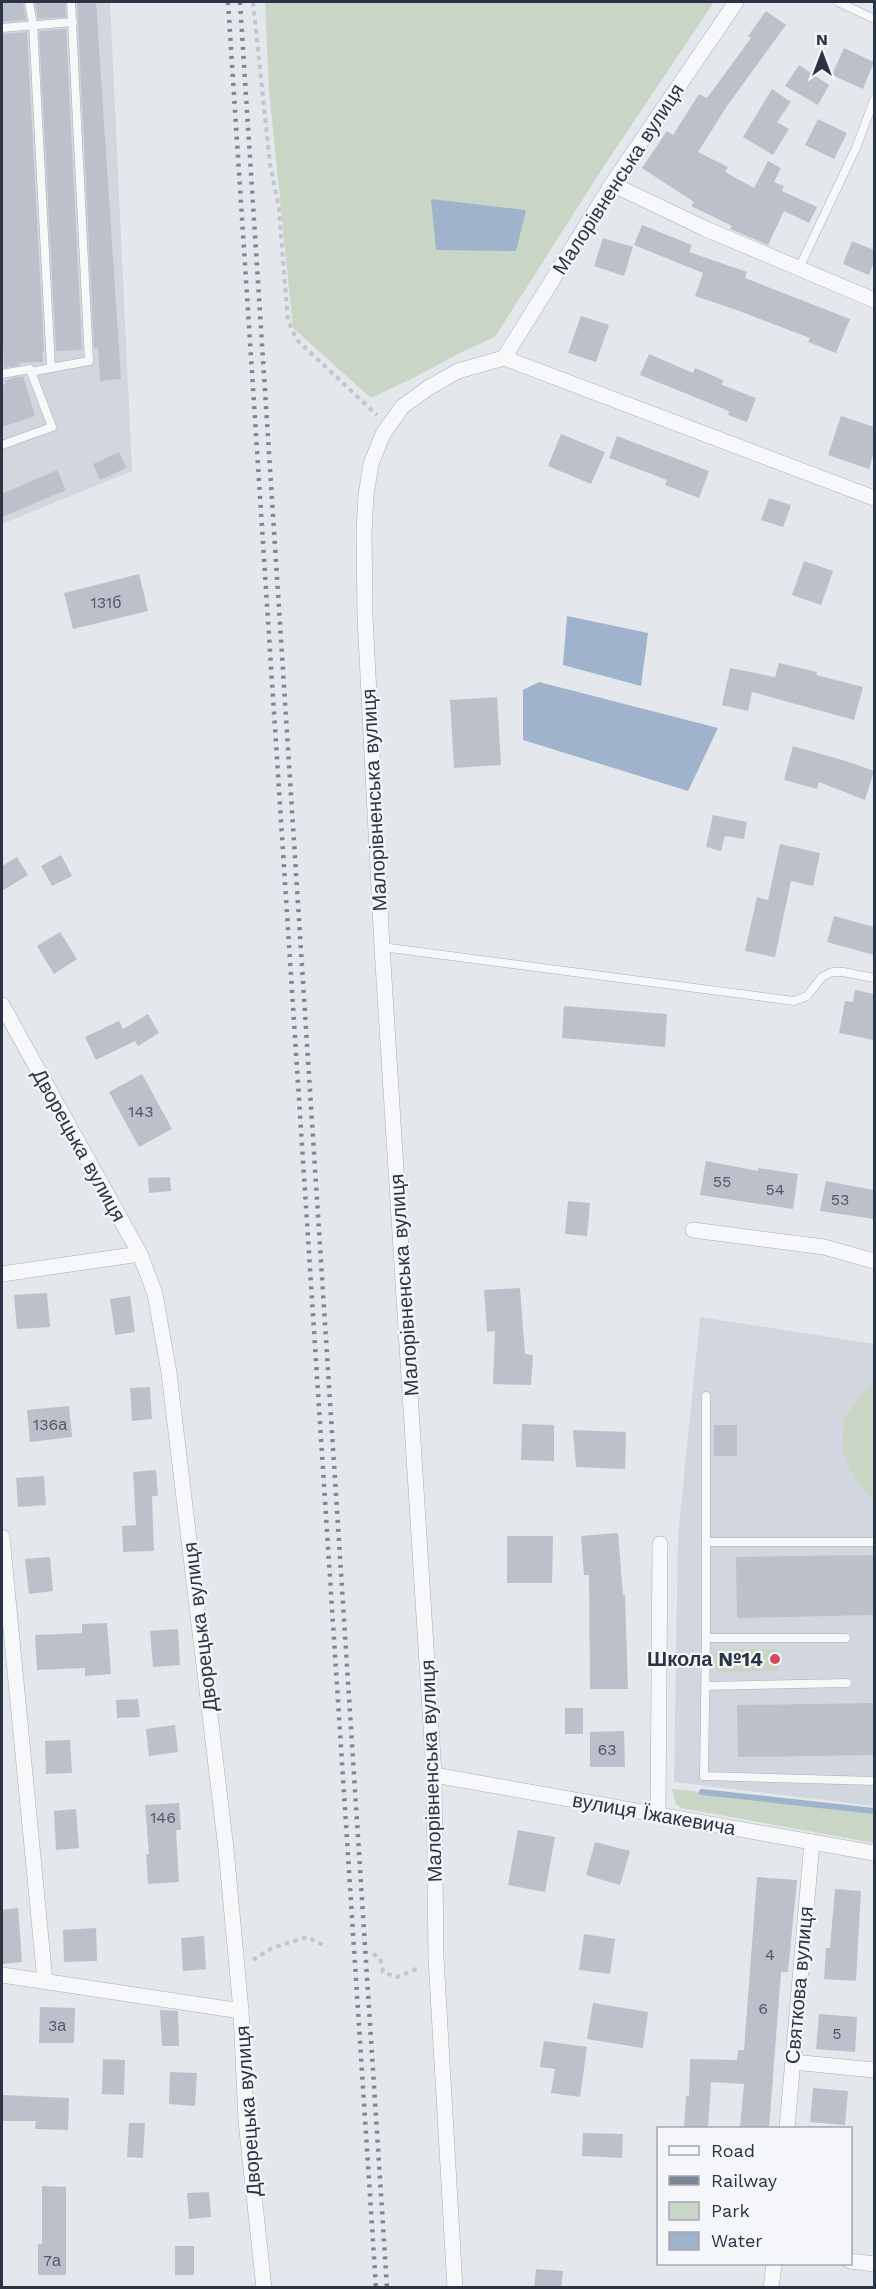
<svg xmlns="http://www.w3.org/2000/svg" width="876" height="2289" font-family="'Work Sans',sans-serif">
<style>
.built{fill:#d2d6de}
.green{fill:#c9d6c5}
.water{fill:#9fb4cc}
.lines{fill:none;stroke-linecap:round;stroke-linejoin:round}
.stream{stroke:#9fb4cc;stroke-width:6}
.building{fill:#bbc0ca}
.lane-casing{stroke:#a9aeb7;stroke-width:9}
.street-casing{stroke:#a9aeb7;stroke-width:16}
.path{stroke:#c2c5cb;stroke-width:4;stroke-dasharray:4.5 4.5;stroke-linecap:butt}
.lane{stroke:#f7f8fa;stroke-width:8}
.street{stroke:#f7f8fa;stroke-width:15}
.rail{stroke:#7d8696;stroke-width:4.5;stroke-dasharray:3 6;stroke-linecap:butt}
.poi-dot{fill:#d1495b;stroke:#f4f6f9;stroke-width:2}
.labels{text-anchor:middle;stroke-width:4.5;stroke-linejoin:round;paint-order:stroke}
.number-label{font-size:16px;fill:#4f5766}
.street-label{font-size:20px;fill:#2b3445;stroke:#f4f6f9}
.poi-label{font-size:20px;font-weight:bold;fill:#2b3445;stroke:#f4f6f9;text-anchor:end}
</style>
<rect width="100%" height="100%" fill="#e4e7ec"/>
<g class="built">
<path d="M2 2H110L132 471 2 524Z"/>
<path d="M700 1317 874 1344V1806L674 1782 678 1536Z"/>
</g>
<g class="green">
<path d="M265 2H714L604 166 495 337 462 352 411 379 371 398 293 328 269 90Z"/>
<path d="M874 1385V1500L858 1484 842 1451 844 1419 868 1387Z"/>
<path d="M719 1649H778L779 1671 718 1672 711 1660Z"/>
<path d="M672 1789 874 1811V1843L681 1808 676 1804Z"/>
</g>
<g class="water">
<path d="M431 199 526 210 516 251 436 250Z"/>
<path d="M567 616 648 633 641 686 563 665Z"/>
<path d="M539 682 718 728 688 791 523 740V690Z"/>
</g>
<g class="lines">
<path class="stream" d="M702 1792 874 1811"/>
</g>
<g class="building">
<path d="M2 2H23L26 20 2 22Z"/>
<path d="M35 2H65L66 17 38 19Z"/>
<path d="M77 2H96L121 379 100 381 98 348 94 349Z"/>
<path d="M766 11 786 25 727 106 698 152 728 167 725 172 754 188 768 161 781 168 774 182 784 186 782 191 817 207 809 223 784 211 768 245 730 229 732 226 691 206 694 202 642 168 667 131 673 135 699 94 707 98 751 38 748 36Z"/>
<path d="M66 29 82 350 56 351 39 31Z"/>
<path d="M27 32 44 352H42L43 362 19 363 20 365 4 368 2 310V34Z"/>
<path d="M844 48 874 62 863 89 832 75Z"/>
<path d="M799 65 829 85 818 105 785 86Z"/>
<path d="M772 89 791 102 777 122 789 129 773 155 743 137Z"/>
<path d="M818 119 847 133 834 159 805 145Z"/>
<path d="M642 225 692 245 689 252 747 272 745 278 850 319 836 353 808 342 810 338 734 309 695 296 703 273 634 245Z"/>
<path d="M603 238 633 247 624 276 594 266Z"/>
<path d="M852 241 874 250V262L869 275 843 264Z"/>
<path d="M581 316 609 325 596 362 568 353Z"/>
<path d="M649 354 693 373 695 368 723 380 722 385 756 398 747 422 728 415 729 411 640 375Z"/>
<path d="M23 376 35 416 2 427V386L5 384V380Z"/>
<path d="M841 416 874 427V452L869 469 828 455Z"/>
<path d="M561 434 605 452 591 484 548 466Z"/>
<path d="M617 436 709 471 699 498 665 485 667 480 609 458Z"/>
<path d="M119 452 126 468 100 480 93 464Z"/>
<path d="M57 470 66 490 2 517V494Z"/>
<path d="M769 498 791 505 783 527 761 520Z"/>
<path d="M804 561 833 571 821 605 792 595Z"/>
<path d="M139 574 148 611 73 629 64 593Z"/>
<path d="M779 663 817 672 816 675 863 687 854 720 752 692 748 711 722 705 730 668 775 677Z"/>
<path d="M497 697 501 765 454 768 450 700Z"/>
<path d="M793 746 849 762 874 771 865 800 819 782 817 789 784 780Z"/>
<path d="M713 815 747 822 744 839 725 836 721 851 706 847Z"/>
<path d="M780 844 820 853 813 886 791 881 775 957 745 951 757 897 768 900Z"/>
<path d="M61 855 72 876 52 886 41 866Z"/>
<path d="M17 857 28 875 2 891V866Z"/>
<path d="M834 916 874 927V955L827 942Z"/>
<path d="M60 932 77 959 54 974 37 946Z"/>
<path d="M855 990 874 994V1040L839 1033 845 1001 853 1002Z"/>
<path d="M564 1006 667 1014 665 1047 562 1038Z"/>
<path d="M148 1014 159 1033 138 1046 135 1041 96 1060 85 1037 119 1021 123 1029Z"/>
<path d="M142 1074 172 1129 139 1147 109 1092Z"/>
<path d="M706 1161 758 1171V1168L798 1174 793 1209 700 1195Z"/>
<path d="M170 1177 171 1191 149 1193 148 1178Z"/>
<path d="M826 1181 874 1190V1219L820 1211Z"/>
<path d="M568 1201 590 1203 587 1236 565 1234Z"/>
<path d="M520 1288 525 1354 533 1355 531 1385 493 1384 495 1331 487 1332 484 1290Z"/>
<path d="M47 1293 50 1327 17 1329 14 1295Z"/>
<path d="M130 1296 135 1332 115 1335 110 1299Z"/>
<path d="M150 1387 152 1419 132 1421 130 1388Z"/>
<path d="M69 1406 72 1437 30 1442 27 1410Z"/>
<path d="M522 1424 554 1425V1461L521 1460Z"/>
<rect x="714" y="1425" width="23" height="31"/>
<path d="M573 1430 626 1432 625 1469 576 1467Z"/>
<path d="M156 1470 158 1496H152L154 1551 123 1552 122 1526 136 1525 133 1472Z"/>
<path d="M44 1476 46 1505 18 1507 16 1478Z"/>
<path d="M618 1533 623 1595H625L628 1689H590L589 1575H584L581 1536Z"/>
<path d="M507 1536H553L552 1583H507Z"/>
<path d="M874 1555V1615L737 1618 736 1557Z"/>
<path d="M50 1557 53 1591 29 1594 25 1559Z"/>
<path d="M107 1623 111 1674 85 1676V1668L37 1670 35 1635 82 1633V1624Z"/>
<path d="M178 1629 180 1665 153 1667 150 1631Z"/>
<path d="M138 1699 140 1717 117 1718 116 1700Z"/>
<path d="M874 1703V1755L738 1757 737 1705Z"/>
<rect x="565" y="1708" width="18" height="26"/>
<path d="M175 1725 178 1752 149 1756 146 1729Z"/>
<path d="M624 1731 625 1767H590V1732Z"/>
<path d="M70 1740 72 1773 46 1774 45 1741Z"/>
<path d="M179 1803 181 1830H176L179 1882 148 1884 146 1854H149L145 1805Z"/>
<path d="M76 1809 79 1848 56 1850 54 1811Z"/>
<path d="M518 1830 555 1837 545 1892 508 1885Z"/>
<path d="M595 1842 630 1851 620 1885 586 1875Z"/>
<path d="M757 1877 797 1880 788 1972H781L769 2128H740L744 2084 711 2082 708 2128H684L686 2096H689L690 2059 737 2060 738 2050H744Z"/>
<path d="M835 1889 861 1891 856 1981 824 1979 826 1948H830Z"/>
<path d="M18 1908 22 1962 2 1964V1910Z"/>
<path d="M96 1928 97 1961 64 1962 63 1930Z"/>
<path d="M584 1934 615 1939 610 1974 579 1970Z"/>
<path d="M204 1936 206 1969 183 1971 181 1938Z"/>
<path d="M593 2003 648 2012 643 2048 587 2039Z"/>
<path d="M40 2007 75 2008 74 2043H39Z"/>
<path d="M160 2010 178 2011 179 2046H162Z"/>
<path d="M819 2014 857 2017 855 2052 816 2049Z"/>
<path d="M544 2041 587 2047 580 2097 551 2093 555 2069 540 2067Z"/>
<path d="M103 2059 125 2060 124 2095 102 2094Z"/>
<path d="M170 2072 197 2073 195 2106 169 2104Z"/>
<path d="M813 2088 848 2091 845 2125 810 2122Z"/>
<path d="M2 2095 69 2098 68 2130 35 2129 36 2121H2Z"/>
<path d="M129 2123H145L143 2158 127 2157Z"/>
<path d="M583 2133 623 2134 622 2158 582 2156Z"/>
<path d="M42 2186 66 2187V2275H38V2244H42Z"/>
<path d="M209 2192 211 2217 189 2219 187 2193Z"/>
<rect x="175" y="2246" width="19" height="29"/>
<path d="M536 2269 563 2271 561 2288H534Z"/>
</g>
<g class="lines">
<g class="lane-casing">
<g id="lane">
<path d="M29 2 33 24 51 368 31 372"/>
<path d="M838 2 874 19"/>
<path d="M2 28 73 22"/>
<path d="M799 268 856 148 874 100"/>
<path d="M51 368 89 361 71 2"/>
<path d="M2 374 30 369 52 427 2 445"/>
<path d="M382 947 794 1001 807 996 822 977 832 972H843L874 978"/>
<path d="M706 1542H874"/>
<path d="M706 1638V1396"/>
<path d="M846 1638H706L704 1776 874 1781"/>
<path d="M705 1686 847 1683"/>
</g>
</g>
<g class="street-casing">
<g id="street">
<path d="M736 2 612 184 504 358 874 498"/>
<path d="M612 184 706 229 874 300"/>
<path d="M2 1005 140 1254 155 1294 169 1373 226 1849 241 2011 246 2121 264 2288"/>
<path d="M693 1230 824 1247 874 1261"/>
<path d="M2 1274 140 1254"/>
<path d="M2 1537 45 1981"/>
<path d="M434 1775 874 1853"/>
<path d="M658 1815 660 1544"/>
<path d="M2 1975 241 2011"/>
<path d="M793 2062 874 2070"/>
<path d="M787 2128 812 1842"/>
<path d="M850 2261 874 2264"/>
<path d="M455 2288 436 1958 434 1775 382 947 365 617 364 532 366 495 371 464 383 434 402 407 428 388 458 371 504 358"/>
<path d="M771 2288 774 2264"/>
</g>
</g>
<g class="path">
<path d="M253 2 270 164 279 209 288 321 297 340 377 415"/>
<path d="M373 1954 380 1958 383 1972 397 1977 421 1967"/>
<path d="M253 1960 272 1948 307 1937 327 1947"/>
</g>
<use href="#lane" class="lane"/>
<use href="#street" class="street"/>
<g class="rail">
<path d="M228 2 376 2288"/>
<path d="M240 2 387 2288"/>
</g>
</g>
<circle class="poi-dot" cx="775" cy="1659" r="6"/>
<g class="labels">
<g class="number-label">
<text x="106" y="608">131б</text>
<text x="141" y="1117">143</text>
<text x="722" y="1187">55</text>
<text x="775" y="1195">54</text>
<text x="840" y="1205">53</text>
<text x="50" y="1430">136а</text>
<text x="607" y="1755">63</text>
<text x="163" y="1823">146</text>
<text x="770" y="1960">4</text>
<text x="763" y="2014">6</text>
<text x="57" y="2031">3а</text>
<text x="837" y="2039">5</text>
<text x="52" y="2266">7а</text>
</g>
<g class="street-label">
<text transform="translate(618 179) rotate(-57)" y="7">Малорівненська вулиця</text>
<text transform="translate(374 800) rotate(-93)" y="7">Малорівненська вулиця</text>
<text transform="translate(79 1145) rotate(61)" y="7">Дворецька вулиця</text>
<text transform="translate(404 1285) rotate(-94)" y="7">Малорівненська вулиця</text>
<text transform="translate(200 1627) rotate(-97)" y="7">Дворецька вулиця</text>
<text transform="translate(431 1771) rotate(-92)" y="7">Малорівненська вулиця</text>
<text transform="translate(654 1814) rotate(10)" y="7">вулиця Їжакевича</text>
<text transform="translate(799 1985) rotate(-85)" y="7">Святкова вулиця</text>
<text transform="translate(248 2111) rotate(-94)" y="7">Дворецька вулиця</text>
</g>
<g class="poi-label">
<text x="763" y="1666">Школа №14</text>
</g>
</g>
<rect width="876" height="2289" fill="none" stroke="#2b3445" stroke-width="6"/>
<rect x="657" y="2127" width="195" height="138" fill="#f4f6f9" stroke="#a4a8b1" stroke-width="1.5"/>
<rect x="669" y="2146" width="30" height="9" fill="#f7f8fa" stroke="#a4a8b1" stroke-width="1.5"/>
<text x="711" y="2157" font-size="18" fill="#2b3445">Road</text>
<rect x="669" y="2176" width="30" height="9" fill="#7d8696" stroke="#a4a8b1" stroke-width="1.5"/>
<text x="711" y="2187" font-size="18" fill="#2b3445">Railway</text>
<rect x="669" y="2202" width="30" height="18" fill="#c9d6c5" stroke="#a4a8b1" stroke-width="1.5"/>
<text x="711" y="2217" font-size="18" fill="#2b3445">Park</text>
<rect x="669" y="2232" width="30" height="18" fill="#9fb4cc" stroke="#a4a8b1" stroke-width="1.5"/>
<text x="711" y="2247" font-size="18" fill="#2b3445">Water</text>
<g transform="translate(822 54)" stroke="#f4f6f9" stroke-width="4.5" paint-order="stroke">
<path d="M0-4.5L10 22L0 15L-10 22Z" fill="#2b3445"/>
<text y="-9" font-size="16" font-weight="bold" text-anchor="middle" fill="#2b3445">N</text>
</g>
</svg>
